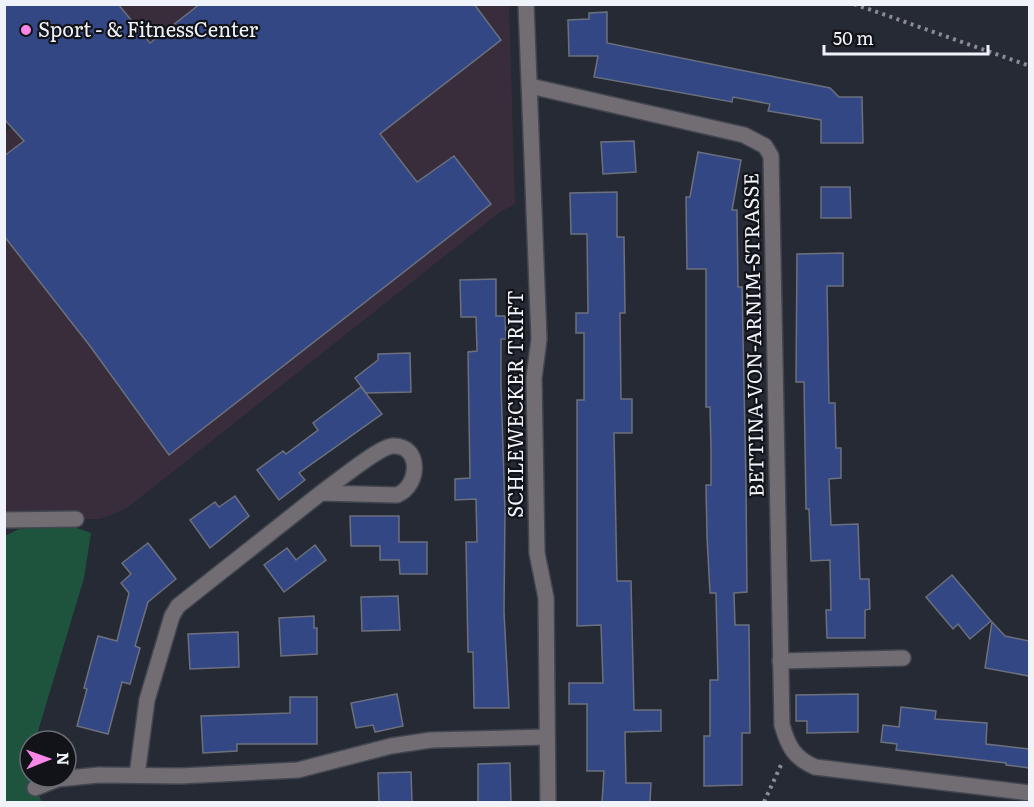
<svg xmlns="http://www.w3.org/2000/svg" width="1034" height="807" font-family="Literata,serif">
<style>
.commercial{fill:#392d3c}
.green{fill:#1e543e}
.building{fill:#344785;stroke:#6b707d;stroke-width:1.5}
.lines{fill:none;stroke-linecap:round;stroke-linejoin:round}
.minor-casing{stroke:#424651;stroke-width:18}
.path{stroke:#898c95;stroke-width:4;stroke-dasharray:3 4.5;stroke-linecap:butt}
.minor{stroke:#726d72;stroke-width:15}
.poi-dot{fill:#fa87e7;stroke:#111318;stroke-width:2}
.labels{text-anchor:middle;stroke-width:4.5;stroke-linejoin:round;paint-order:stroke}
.poi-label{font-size:20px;fill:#f0f3fa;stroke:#111318;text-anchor:start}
.street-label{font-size:20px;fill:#f0f3fa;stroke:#111318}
</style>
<rect width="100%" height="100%" fill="#262a35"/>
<path class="commercial" d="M5 5H509L515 204 500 212 127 508 100 519 5 520 4 133 12 127Z"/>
<path class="green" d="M71 526 91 533 84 578 35 741H30L27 770 42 802H5V536L19 529Z"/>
<g class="building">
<path d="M4 4H118L150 43 200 4H474L501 40 380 134 417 182 454 156 491 204 169 455 90 346 4 236V156L24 141 4 119Z"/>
<path d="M607 12V43L830 88 839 97H862L863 143H821V120L768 111 770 104 733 97 732 102 594 77 598 56H569L568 20 589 19V13Z"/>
<path d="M634 141 636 172 603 174 601 142Z"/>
<path d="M698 152 741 160 732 210H737L738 287H742L746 485 747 592 734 593 735 625H749L750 733H742V785L704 786V736H710V680H718L716 593H710L707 537 706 485H711V450L710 407H706V269H687L686 197H690Z"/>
<path d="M821 187H850L851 218H821Z"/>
<path d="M617 192V237H624L625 313H620L621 399H632V433H614L617 581H631L634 710H661V731L625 732 626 783H651L650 802H602L604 771H587V704H569V683H603L601 625 577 626V400H584V333H576V313H588L587 234H571L570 193Z"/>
<path d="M843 253V286H827L829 403H835L836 448H841V478L829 479 831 525 858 524 860 579H869L870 609 865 610V638H827L826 610H831L830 560 811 561 809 509H806L804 382H796L797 254Z"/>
<path d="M496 279V316H505L506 339H501V385L505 511 504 612 509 708H474L473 652H468L466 542H477L476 499 455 500V479L470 478 468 352 477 351 476 317H461L460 280Z"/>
<path d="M410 353 411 392 366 393 355 378 378 360V354Z"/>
<path d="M361 387 382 414 299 473 305 480 279 500 257 470 283 451 286 454 318 430 313 423Z"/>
<path d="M235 496 249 516 210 548 190 520 215 502 219 507Z"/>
<path d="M350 516H399V542H427V574H400L399 560H380V546H351Z"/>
<path d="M148 543 176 579 148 602 135 646 140 648 130 684 122 682 108 734 77 726 87 689 84 688 98 636 117 641 129 593 121 583 131 574 122 563Z"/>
<path d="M315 545 326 560 284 592 264 565 287 548 296 560Z"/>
<path d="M952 575 991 621 970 639 958 624 953 629 926 597Z"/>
<path d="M398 596 400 630 362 631 361 597Z"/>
<path d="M314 616V628H317V654L281 656 279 618Z"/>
<path d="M992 622 1005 636 1029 641V676L985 668Z"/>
<path d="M238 632 239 667 190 669 188 634Z"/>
<path d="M397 694 403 726 375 732 373 725 356 728 351 703Z"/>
<path d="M858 694V732L807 733V721H796V695Z"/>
<path d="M290 697H317V744H237V751L203 753 201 716 290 713Z"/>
<path d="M901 707 936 711 935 719 987 723 986 744 1029 749V768L1006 765V763L896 750 897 744 881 742 883 725 899 727Z"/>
<path d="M510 763 511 802H478V764Z"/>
<path d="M411 772 412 802H379L378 773Z"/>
</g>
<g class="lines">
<g class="minor-casing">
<g id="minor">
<path d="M526 4 539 339 534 378 537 553 546 598 548 802"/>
<path d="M530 86 744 135 765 146 771 156 782 725C788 746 794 758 815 767L1030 793"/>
<path d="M4 520 76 519"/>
<path d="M780 661 903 658"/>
<path d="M137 775 147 700 172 616 178 606 321 493 397 495C421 485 421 444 392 446 379 447 335 483 321 493"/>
<path d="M35 788 58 779 99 775 180 776 298 770 391 746 431 740 547 737"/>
</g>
</g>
<g class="path">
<path d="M854 4 1030 66"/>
<path d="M764 802 781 765"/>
</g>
<use href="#minor" class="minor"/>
</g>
<circle class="poi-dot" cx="26" cy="30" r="6"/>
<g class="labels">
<g class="poi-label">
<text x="38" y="37">Sport - &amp; FitnessCenter</text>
</g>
<g class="street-label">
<text transform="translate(754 335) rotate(-91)" y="7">BETTINA-VON-ARNIM-STRASSE</text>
<text transform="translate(516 404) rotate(-90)" y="7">SCHLEWECKER TRIFT</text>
</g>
</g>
<rect width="1034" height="807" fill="none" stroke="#f0f3fa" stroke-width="12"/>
<g transform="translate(48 759) rotate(89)"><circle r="28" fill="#111318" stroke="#6a6d72" stroke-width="1.5"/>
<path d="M0-4.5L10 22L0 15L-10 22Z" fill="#fa87e7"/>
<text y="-9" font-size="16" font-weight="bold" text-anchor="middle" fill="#f0f3fa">N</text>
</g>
<path d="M824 45v9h164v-9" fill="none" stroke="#f0f3fa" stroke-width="3"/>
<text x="833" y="45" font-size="18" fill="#f0f3fa" stroke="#111318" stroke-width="4.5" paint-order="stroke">50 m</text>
</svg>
